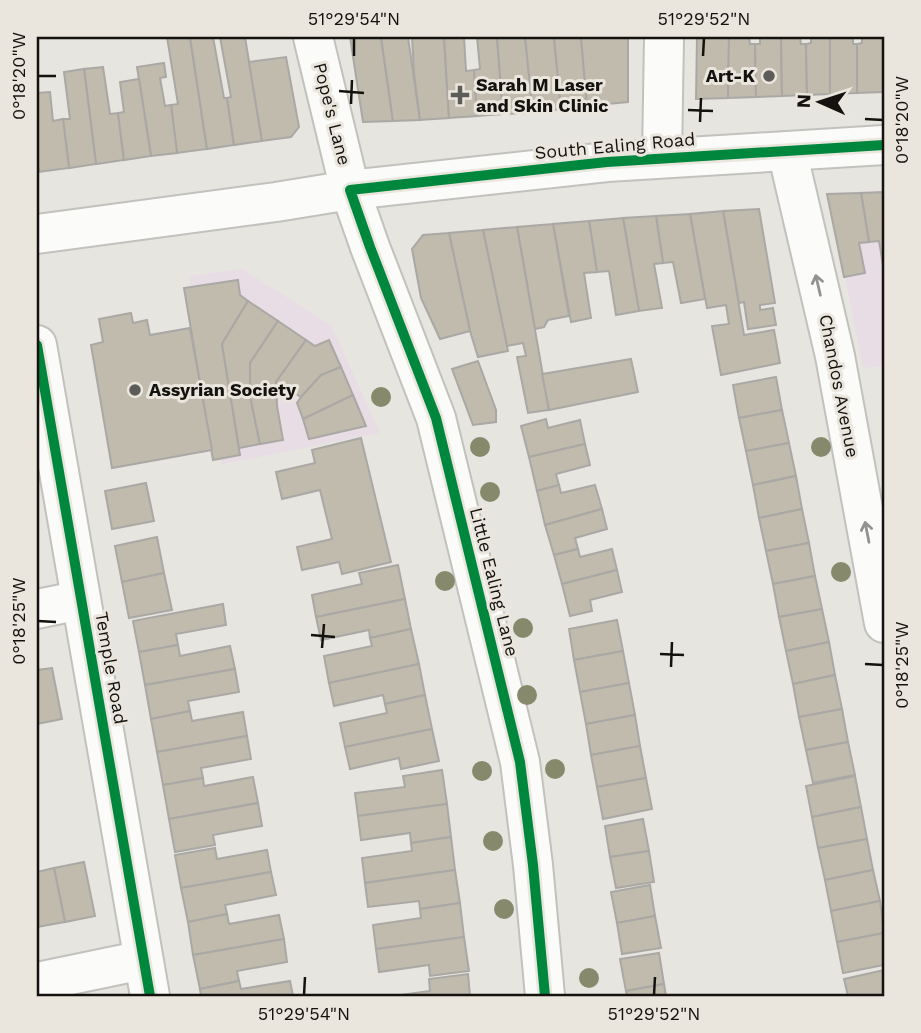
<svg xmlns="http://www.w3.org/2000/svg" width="921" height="1033" font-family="'Work Sans',sans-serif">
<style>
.commercial{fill:#e8dde4}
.building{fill:#c0bbad;stroke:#aaa8a5;stroke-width:2}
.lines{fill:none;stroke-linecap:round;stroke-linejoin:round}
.minor-casing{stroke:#c2c1bd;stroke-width:42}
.major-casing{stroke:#c2c1bd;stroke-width:42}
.minor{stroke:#fbfbfa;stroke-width:38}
.major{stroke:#fbfbfa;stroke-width:38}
.cycleway-casing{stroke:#eae6dd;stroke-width:15}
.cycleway{stroke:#00873e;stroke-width:10}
.tree{fill:#87896c}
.oneway{stroke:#939290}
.ticks{fill:none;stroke:#14120f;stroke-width:2.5}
.poi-dot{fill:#5e5c58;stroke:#eae6dd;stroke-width:2.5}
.labels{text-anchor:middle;stroke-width:6;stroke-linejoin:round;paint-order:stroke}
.poi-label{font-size:18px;font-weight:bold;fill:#14120f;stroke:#eae6dd;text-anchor:start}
.street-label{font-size:18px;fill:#14120f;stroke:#eae6dd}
.neatline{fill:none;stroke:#14120f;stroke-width:2.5}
.ticks-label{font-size:18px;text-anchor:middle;fill:#14120f}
</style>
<rect width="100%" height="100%" fill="#e7e5e0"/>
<g class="commercial">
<path d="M884 190V366L863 368 828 193Z"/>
<path d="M242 269 331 325 380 433 222 464 189 276Z"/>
</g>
<g class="building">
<path d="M167 37H190L207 149 177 153 171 105 178 104Z"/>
<path d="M190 37H213L224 98H227L234 145 207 149Z"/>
<path d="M220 37H245L262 141 234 145 227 98 231 97Z"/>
<path d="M350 37H381L393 121 363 122Z"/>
<path d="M381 37H408L420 120 393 121Z"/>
<path d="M412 37H444L449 118 420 120 414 74Z"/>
<path d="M444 37H464L466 71 474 70 477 116 449 118Z"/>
<path d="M477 37H497L503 114 477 116 474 70 480 69Z"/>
<path d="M497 37H525L533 113 503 114Z"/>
<path d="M525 37H554L561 109 533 113Z"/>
<path d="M554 37H581L587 106 561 109Z"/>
<path d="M581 37H628V102L587 106Z"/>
<path d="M697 37H729L728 98 696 99Z"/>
<path d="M729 37H749L750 44H755L756 97 728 98Z"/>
<path d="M760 37H781L782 96 756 97 755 44H760Z"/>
<path d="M781 37H800L801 44H806L807 95 782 96Z"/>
<path d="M811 37H830V94L807 95 806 44 811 43Z"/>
<path d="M830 37H853V44H857V93L830 94Z"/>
<path d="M862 37H884V92L857 93V44L862 43Z"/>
<path d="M286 57 299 127 291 137 262 141 249 62Z"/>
<path d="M164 63 166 77 160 78 165 106 171 105 177 153 151 156 137 67Z"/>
<path d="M103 67 110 114 118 113 124 160 96 164 84 69Z"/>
<path d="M84 69 96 164 69 168 63 119H70L64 72Z"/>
<path d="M139 79 151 156 124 160 118 113 124 112 120 82Z"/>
<path d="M50 92 53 121 63 119 69 168 39 172 37 159V93Z"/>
<path d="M884 192V271L879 241 869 242 861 193Z"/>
<path d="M861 193 869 242 859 243 865 273 844 277 827 194Z"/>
<path d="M759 209 775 303 760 305V310L773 308 776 325 748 329 744 302 739 303 723 211Z"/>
<path d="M723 211 744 335 774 330 780 363 721 375 712 326 729 324 726 305 707 308 690 214Z"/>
<path d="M690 214 705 299 681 303 673 262 663 263 656 216Z"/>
<path d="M656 216 663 263 654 264 662 308 639 311 623 218Z"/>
<path d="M623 218 639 311 616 315 609 271 597 272 589 221Z"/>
<path d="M589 221 597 272 584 273 591 318 571 322 553 224Z"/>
<path d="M553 224 569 316 548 320 544 327 535 329 517 227Z"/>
<path d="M517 227 549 410 528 413 517 357 526 356 523 343 507 346 483 230Z"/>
<path d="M483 230 508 351 478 357 470 331 449 233Z"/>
<path d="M449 233 470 331 440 339 421 298 412 249 423 235Z"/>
<path d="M238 280 240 295 248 301 222 344 240 455 213 460 184 288Z"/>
<path d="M248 301 278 321 250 363V396L260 444 239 448 222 344Z"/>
<path d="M131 313 133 323 147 320 150 335 190 328 212 450 112 468 91 345 103 342 99 319Z"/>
<path d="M278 321 306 340 276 382 277 406 283 440 260 444 250 396V363Z"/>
<path d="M306 340 315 346 329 340 341 367 321 375 301 397 276 382Z"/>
<path d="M631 359 638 392 549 410 542 374Z"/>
<path d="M478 361 496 410V422L473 425 452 369Z"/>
<path d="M341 367 353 395 303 419 297 403 301 397 321 375Z"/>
<path d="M776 377 782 410 739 418 733 385Z"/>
<path d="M353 395 366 426 309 439 303 419Z"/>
<path d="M782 410 789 443 746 451 739 418Z"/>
<path d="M546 419 548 428 580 420 585 444 529 457 521 426Z"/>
<path d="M361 438 391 562 342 574 339 562 302 570 297 547 332 539 320 490 282 499 276 472 315 463 312 450Z"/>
<path d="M789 443 796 476 753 485 746 451Z"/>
<path d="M585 444 590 465 556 474 559 485 537 491 529 457Z"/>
<path d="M796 476 802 509 759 518 753 485Z"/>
<path d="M146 483 154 521 112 529 105 491Z"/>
<path d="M559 485 561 493 595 485 602 509 545 525 537 491Z"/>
<path d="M602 509 607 529 575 538 578 549 554 555 545 525Z"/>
<path d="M802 509 809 543 766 551 759 518Z"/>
<path d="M157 537 164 573 122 582 115 546Z"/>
<path d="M809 543 815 576 773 584 766 551Z"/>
<path d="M578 549 580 557 612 549 617 570 562 584 554 555Z"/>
<path d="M398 565 405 599 316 617 312 595 362 584 359 573Z"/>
<path d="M617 570 622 592 590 600 592 611 570 616 562 584Z"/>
<path d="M164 573 172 610 129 618 122 582Z"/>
<path d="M815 576 822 609 779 617 773 584Z"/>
<path d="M405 599 411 629 370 638 369 630 321 640 316 617Z"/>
<path d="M223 604 226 625 176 634 178 645 139 652 133 621Z"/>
<path d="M822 609 829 642 786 651 779 617Z"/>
<path d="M617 620 623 651 574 660 569 629Z"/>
<path d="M411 629 419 664 329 683 324 656 372 646 370 638Z"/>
<path d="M829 642 835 675 793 684 786 651Z"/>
<path d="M178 645 180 656 230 646 235 669 145 685 139 652Z"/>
<path d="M623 651 629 683 580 692 574 660Z"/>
<path d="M419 664 425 695 385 704 383 695 334 706 329 683Z"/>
<path d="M52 668 62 719 37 724V670Z"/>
<path d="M235 669 239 692 188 701 190 711 151 719 145 685Z"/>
<path d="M835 675 842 709 799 717 793 684Z"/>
<path d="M629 683 635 715 586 724 580 692Z"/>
<path d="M425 695 432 729 345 747 340 723 387 713 385 704Z"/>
<path d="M842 709 848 742 806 750 799 717Z"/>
<path d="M190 711 192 721 243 712 247 736 157 752 151 719Z"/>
<path d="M635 715 640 746 591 755 586 724Z"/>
<path d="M432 729 439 761 401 769 399 758 350 769 345 747Z"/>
<path d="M247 736 251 759 201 768 203 778 163 785 157 752Z"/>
<path d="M848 742 855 775 813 783 806 750Z"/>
<path d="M640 746 646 778 597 787 591 755Z"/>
<path d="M442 770 447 804 358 816 355 793 405 787 403 776Z"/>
<path d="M855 776 861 807 812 817 806 786Z"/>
<path d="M253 777 258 803 169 819 163 785 203 778 204 786Z"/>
<path d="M646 778 652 809 603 819 597 787Z"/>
<path d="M258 803 262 826 213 835 215 845 175 852 169 819Z"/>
<path d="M447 804 451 837 411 843 410 833 361 840 358 816Z"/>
<path d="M861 807 867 839 818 848 812 817Z"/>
<path d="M643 819 649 851 610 857 605 826Z"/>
<path d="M451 837 455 870 365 883 362 858 412 851 411 843Z"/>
<path d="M867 839 873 870 825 880 818 848Z"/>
<path d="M215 848 217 859 267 850 271 872 181 888 175 855Z"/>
<path d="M649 851 654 882 616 888 610 857Z"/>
<path d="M84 862 95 916 65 922 54 868Z"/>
<path d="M54 868 65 922 37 927V872Z"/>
<path d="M455 870 460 903 420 909 419 901 368 907 365 883Z"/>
<path d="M873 870 880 901 831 911 825 880Z"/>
<path d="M271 872 276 895 225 905 227 914 188 922 181 888Z"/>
<path d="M650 885 655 916 617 923 611 892Z"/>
<path d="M880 901 884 933 837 942 831 911Z"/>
<path d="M460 903 464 937 376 949 373 925 421 918 420 909Z"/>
<path d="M227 914 229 924 279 915 284 939 193 955 188 922Z"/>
<path d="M655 916 661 948 622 954 617 923Z"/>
<path d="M884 933V965L843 973 837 942Z"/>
<path d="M464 937 469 971 430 976 429 965 379 972 376 949Z"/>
<path d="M284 939 287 962 237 971 239 981 200 989 193 955Z"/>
<path d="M659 953 664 984 626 991 620 959Z"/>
<path d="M884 970V996H848L844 979Z"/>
<path d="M468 974 470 996H393L430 991 429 979Z"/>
<path d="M239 981 241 989 290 981 293 996H201L200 989Z"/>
<path d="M664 984 666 996H627L626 991Z"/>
</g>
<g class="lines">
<g class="minor-casing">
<g id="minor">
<path d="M787 151 835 356 884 623"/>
<path d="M662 158 664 37"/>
<path d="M37 345 150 996"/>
<path d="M37 609 81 600"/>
<path d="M37 982 143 960"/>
</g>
</g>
<g class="major-casing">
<g id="major">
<path d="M313 37 350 190 370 247 436 418 520 762 533 865 545 996"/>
<path d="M37 234 276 202 350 190 607 162 884 145"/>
</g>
</g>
<use href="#minor" class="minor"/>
<use href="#major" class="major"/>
<g class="cycleway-casing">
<g id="cycleway">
<path d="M37 345 150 996"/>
<path d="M545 996 533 865 520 762 436 418 370 247 350 190 607 162 884 145"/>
</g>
</g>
<use href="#cycleway" class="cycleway"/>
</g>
<g class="tree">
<circle cx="381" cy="397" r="10"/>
<circle cx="480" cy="447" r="10"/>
<circle cx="821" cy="447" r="10"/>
<circle cx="490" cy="492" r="10"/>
<circle cx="841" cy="572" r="10"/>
<circle cx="445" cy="581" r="10"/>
<circle cx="523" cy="628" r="10"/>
<circle cx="527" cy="695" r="10"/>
<circle cx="555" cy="769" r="10"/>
<circle cx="482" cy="771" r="10"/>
<circle cx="493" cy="841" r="10"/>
<circle cx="504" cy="909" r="10"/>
<circle cx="589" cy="978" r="10"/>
</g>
<defs><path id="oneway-shaft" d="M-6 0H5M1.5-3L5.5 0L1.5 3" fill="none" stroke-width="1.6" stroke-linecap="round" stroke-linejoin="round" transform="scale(1.75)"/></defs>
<g class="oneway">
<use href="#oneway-shaft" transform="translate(818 285) rotate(-103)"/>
<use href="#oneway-shaft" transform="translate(867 532) rotate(-101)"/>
</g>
<path class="ticks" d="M354 56V38M703 56 704 38M38 76H56M339 91 364 93M351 104 352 80M688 110 713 111M865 119 883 120M700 122 701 98M38 621 56 622M311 635 335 637M322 648 324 624M660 654 684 655M865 664 883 665M671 667 672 642M304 995 305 977M654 995 655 977"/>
<g class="poi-dot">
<circle cx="769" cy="76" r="7"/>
<path d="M456.5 84.5h7v7h7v7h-7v7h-7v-7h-7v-7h7z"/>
<circle cx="135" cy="390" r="7"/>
</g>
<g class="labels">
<g class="poi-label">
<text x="755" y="82" text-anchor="end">Art-K</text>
<text x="476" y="91">Sarah M Laser<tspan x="476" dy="21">and Skin Clinic</tspan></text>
<text x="149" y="396">Assyrian Society</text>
</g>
<g class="street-label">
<text transform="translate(332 114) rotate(76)" y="6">Pope's Lane</text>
<text transform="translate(615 146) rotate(-5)" y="6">South Ealing Road</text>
<text transform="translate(839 386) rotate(79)" y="6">Chandos Avenue</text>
<text transform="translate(494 582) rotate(76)" y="6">Little Ealing Lane</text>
<text transform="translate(111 668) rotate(80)" y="6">Temple Road</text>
</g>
</g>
<rect width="921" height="1033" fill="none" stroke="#eae6dd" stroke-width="77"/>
<g transform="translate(820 102) rotate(273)" stroke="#eae6dd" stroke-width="5" paint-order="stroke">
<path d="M0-5L12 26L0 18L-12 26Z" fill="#14120f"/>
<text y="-10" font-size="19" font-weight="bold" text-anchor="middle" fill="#14120f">N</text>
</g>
<rect x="38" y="38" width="845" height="957" class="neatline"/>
<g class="ticks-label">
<text x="354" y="25">51°29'54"N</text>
<text x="704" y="25">51°29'52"N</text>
<text transform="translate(19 76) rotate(-90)" y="6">0°18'20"W</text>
<text transform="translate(902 120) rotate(-90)" y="6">0°18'20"W</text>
<text transform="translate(19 621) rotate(-90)" y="6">0°18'25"W</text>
<text transform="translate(902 665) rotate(-90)" y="6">0°18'25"W</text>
<text x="304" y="1020">51°29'54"N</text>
<text x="654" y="1020">51°29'52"N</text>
</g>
</svg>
